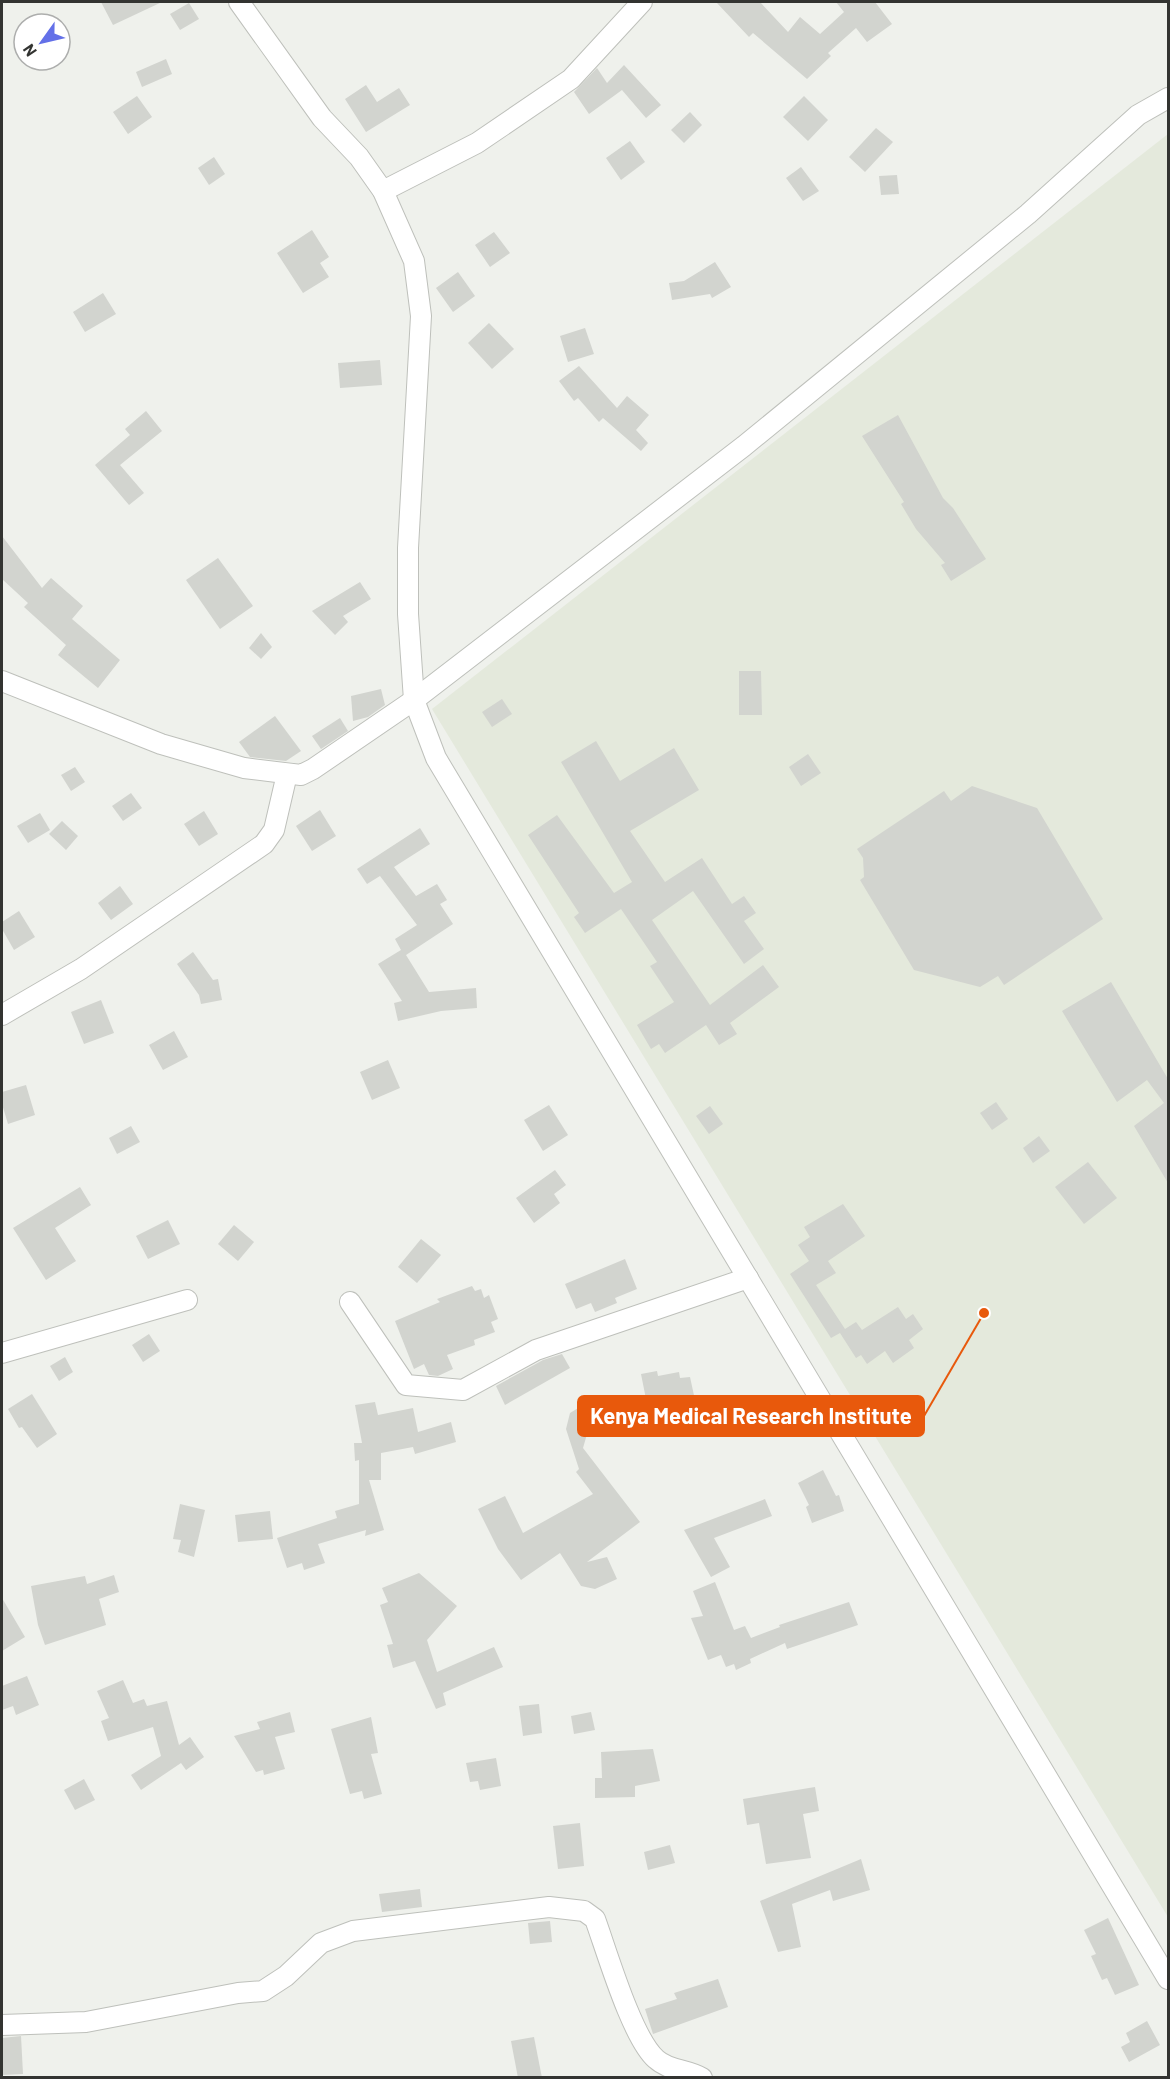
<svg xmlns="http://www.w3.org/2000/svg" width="1170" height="2079" font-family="Barlow,sans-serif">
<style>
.built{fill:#e4e9dc}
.building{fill:#d2d4cf}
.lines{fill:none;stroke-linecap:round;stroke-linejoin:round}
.minor-casing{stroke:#bec0bb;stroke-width:22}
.minor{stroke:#fff;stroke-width:20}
.leader{fill:none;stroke:#e8590c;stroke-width:2}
.callout-dot{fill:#e8590c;stroke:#fff;stroke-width:2}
.callout{fill:#e8590c;stroke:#e8590c;stroke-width:2}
.callout-label{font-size:22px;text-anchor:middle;font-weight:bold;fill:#fff}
</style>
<rect width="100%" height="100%" fill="#eff1ec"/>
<path class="built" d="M1168 134V1917L432 709Z"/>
<g class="building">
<path d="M101 2H162L113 25Z"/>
<path d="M716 2H760L788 32 800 17 820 34 844 12 836 2H875L892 24 867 42 856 28 828 53 831 56 807 79 753 33 749 37Z"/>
<path d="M189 3 199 19 180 30 170 14Z"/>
<path d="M166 59 172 74 142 87 136 72Z"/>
<path d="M624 65 661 105 646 118 622 90 589 114 574 92 597 68 607 83Z"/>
<path d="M366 85 377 102 399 88 410 105 366 132 345 99Z"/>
<path d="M137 96 152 117 128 134 113 112Z"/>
<path d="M804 96 828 120 808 141 783 117Z"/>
<path d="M690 112 702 125 684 143 671 130Z"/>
<path d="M876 128 893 142 865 172 849 157Z"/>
<path d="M630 141 645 162 621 180 606 158Z"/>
<path d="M214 157 225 174 209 185 198 168Z"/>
<path d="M801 167 819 191 803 201 786 178Z"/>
<path d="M897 175 899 194 881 195 879 176Z"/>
<path d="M312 230 329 257 320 263 329 277 303 293 277 253Z"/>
<path d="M494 232 510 253 490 267 475 245Z"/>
<path d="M715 262 731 287 712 298 710 294 672 300 669 283 684 281Z"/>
<path d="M458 272 475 296 453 312 436 288Z"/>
<path d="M103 293 116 314 85 332 73 312Z"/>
<path d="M489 323 514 349 492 369 468 343Z"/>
<path d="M585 328 594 354 568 362 560 336Z"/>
<path d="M380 360 382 385 340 388 338 363Z"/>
<path d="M579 366 617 408 627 396 649 415 636 430 648 443 641 451 603 418 599 422 578 398 574 401 559 381Z"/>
<path d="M146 411 162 431 120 465 144 493 129 505 95 465 130 435 125 429Z"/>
<path d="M898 415 943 498 953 508 986 559 951 581 941 565 945 563 916 529 901 504 904 502 862 436Z"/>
<path d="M2 536 42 588 51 578 83 606 72 619 120 660 98 688 58 655 66 645 24 607 28 603 2 579Z"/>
<path d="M218 558 253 606 220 629 186 580Z"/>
<path d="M360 582 371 599 343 616 348 622 335 635 312 611Z"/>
<path d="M261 633 272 647 261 659 249 648Z"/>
<path d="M739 671H761L762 715H739Z"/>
<path d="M381 689 385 705 368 717 353 721 351 696Z"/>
<path d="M502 699 512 714 492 727 482 712Z"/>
<path d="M275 716 301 751 286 761 250 757 239 742Z"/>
<path d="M340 718 348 731 321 749 312 736Z"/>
<path d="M596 741 620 781 674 748 699 790 630 831 665 882 702 858 732 904 744 896 756 913 744 921 764 949 744 964 693 891 652 920 710 1005 763 965 779 987 730 1023 737 1034 719 1045 706 1025 665 1053 659 1044 651 1049 637 1025 674 1002 650 966 657 962 621 909 585 933 574 917 579 913 528 835 557 815 614 893 632 882 561 762Z"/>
<path d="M808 754 821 773 801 786 789 767Z"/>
<path d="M75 767 85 782 71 791 61 775Z"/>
<path d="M972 786 1037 808 1103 919 1004 985 998 976 980 987 914 970 860 880 864 877 863 858 857 849 944 791 951 801Z"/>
<path d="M131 793 142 808 123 821 112 806Z"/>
<path d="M320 810 336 836 312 851 296 826Z"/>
<path d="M204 811 218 834 199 846 184 824Z"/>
<path d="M40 813 50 830 28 843 17 826Z"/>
<path d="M62 821 78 836 66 850 49 834Z"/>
<path d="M420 828 430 844 394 867 416 896 437 884 447 900 440 904 453 924 406 955 429 992 476 988 477 1008 441 1011 398 1021 394 1003 402 1001 378 964 401 950 395 939 417 925 380 876 367 884 357 869Z"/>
<path d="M120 886 133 904 111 920 98 903Z"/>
<path d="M19 911 35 937 14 950 2 929V922Z"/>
<path d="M193 952 213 980 218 979 222 1000 201 1004 199 995 177 964Z"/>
<path d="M1111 982 1168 1079V1183L1134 1126 1164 1103 1147 1080 1117 1102 1062 1011Z"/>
<path d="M101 1000 114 1033 84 1044 71 1012Z"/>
<path d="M174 1031 188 1057 163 1070 149 1045Z"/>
<path d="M388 1060 400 1088 372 1100 360 1072Z"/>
<path d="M26 1085 35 1115 8 1124 2 1104V1092Z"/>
<path d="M996 1102 1008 1119 992 1130 980 1113Z"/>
<path d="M549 1105 568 1135 543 1151 524 1120Z"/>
<path d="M710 1106 723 1124 709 1134 696 1116Z"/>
<path d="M131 1126 140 1142 117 1154 109 1138Z"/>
<path d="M1039 1136 1050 1151 1033 1163 1023 1148Z"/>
<path d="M1088 1162 1117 1198 1084 1224 1055 1187Z"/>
<path d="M555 1170 566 1185 554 1194 560 1203 534 1223 516 1198Z"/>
<path d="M80 1187 91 1205 55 1228 76 1261 46 1280 13 1228Z"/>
<path d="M843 1204 865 1236 828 1261 836 1273 816 1285 845 1329 856 1322 862 1330 898 1307 906 1319 913 1314 923 1329 909 1340 914 1348 893 1363 885 1351 867 1364 861 1355 856 1358 840 1333 831 1338 790 1274 809 1261 798 1245 810 1237 804 1227Z"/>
<path d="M168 1220 180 1244 148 1259 136 1236Z"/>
<path d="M234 1225 254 1242 238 1261 218 1244Z"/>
<path d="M421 1239 441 1255 417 1283 398 1267Z"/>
<path d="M625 1259 637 1289 615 1298 617 1303 595 1312 591 1303 576 1309 565 1284Z"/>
<path d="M472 1286 475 1291 481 1289 484 1298 489 1295 498 1319 491 1322 495 1332 474 1340 475 1345 447 1355 453 1369 438 1376 429 1375 424 1364 414 1369 395 1321 440 1302 437 1299Z"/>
<path d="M149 1334 160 1351 143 1362 132 1345Z"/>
<path d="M562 1354 570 1368 505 1405 496 1386 543 1360Z"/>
<path d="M65 1357 73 1372 59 1381 50 1366Z"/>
<path d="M657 1371 658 1376 679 1372 680 1378 690 1377 695 1400 648 1409 641 1374Z"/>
<path d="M32 1394 57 1434 37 1448 22 1427 19 1428 8 1409Z"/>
<path d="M598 1396 583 1448 640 1522 587 1562 607 1557 617 1579 595 1589 581 1586 560 1553 521 1580 498 1549 478 1509 505 1496 523 1533 593 1494 576 1472 579 1469 566 1429 570 1413Z"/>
<path d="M375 1402 378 1415 413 1408 418 1432 451 1422 456 1442 415 1454 413 1447 381 1453V1480H369L384 1530 365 1536 366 1530 318 1544 325 1563 304 1570 302 1563 287 1568 277 1538 337 1518 335 1511 359 1504V1460L355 1461 354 1443H362L355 1405Z"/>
<path d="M823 1470 836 1496 839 1495 844 1511 812 1523 806 1507 809 1505 798 1483Z"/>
<path d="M765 1499 772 1516 714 1538 730 1567 711 1577 684 1530Z"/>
<path d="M180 1504 205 1510 194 1557 178 1552 181 1540 173 1539Z"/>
<path d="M270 1511 273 1539 238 1542 235 1515Z"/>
<path d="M419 1573 457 1606 427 1640 437 1672 494 1647 503 1667 443 1693 446 1705 436 1709 415 1661 393 1668 387 1645 393 1644 380 1605 388 1602 382 1588Z"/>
<path d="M114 1575 119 1592 99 1599 106 1625 45 1645 38 1625 31 1586 85 1576 87 1584Z"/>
<path d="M715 1582 734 1630 745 1626 751 1638 780 1627 779 1625 849 1602 858 1625 787 1649 785 1643 750 1659 751 1663 736 1670 734 1664 726 1667 721 1655 708 1660 691 1618 703 1616 693 1591Z"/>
<path d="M2 1598 25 1637 2 1651Z"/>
<path d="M27 1676 39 1705 16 1715 13 1706 2 1710V1686Z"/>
<path d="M123 1680 133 1703 144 1699 147 1706 167 1701 179 1745 190 1737 204 1757 186 1770 181 1763 141 1790 131 1775 161 1756 153 1727 108 1741 101 1721 109 1718 97 1691Z"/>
<path d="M539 1704 542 1733 523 1736 519 1706Z"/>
<path d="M290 1712 295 1732 275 1737 285 1769 264 1775 263 1770 256 1772 234 1736 260 1729 257 1722Z"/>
<path d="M591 1712 595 1730 574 1734 571 1716Z"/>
<path d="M371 1717 378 1753 371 1754 382 1794 364 1799 362 1791 350 1794 331 1729Z"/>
<path d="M653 1749 660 1781 635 1786V1797L595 1798V1778H602L601 1752Z"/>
<path d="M496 1758 501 1786 480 1790 478 1781 470 1782 466 1763Z"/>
<path d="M84 1779 95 1800 75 1810 64 1790Z"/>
<path d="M815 1787 819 1811 803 1814 811 1858 766 1864 759 1823 747 1825 743 1799Z"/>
<path d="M580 1823 584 1866 558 1869 553 1826Z"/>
<path d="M670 1845 675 1863 648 1870 644 1852Z"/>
<path d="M861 1859 870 1890 833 1901 830 1890 792 1904 801 1947 778 1952 760 1901Z"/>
<path d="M420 1889 422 1907 382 1912 379 1894Z"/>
<path d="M1108 1918 1139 1985 1115 1995 1107 1978 1102 1980 1091 1956 1096 1954 1084 1930Z"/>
<path d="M550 1921 552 1942 530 1944 528 1923Z"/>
<path d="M718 1979 728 2007 653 2034 645 2009 677 1999 674 1993Z"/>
<path d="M1147 2021 1160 2045 1129 2062 1121 2047 1130 2042 1126 2033Z"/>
<path d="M21 2036 23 2074 2 2075V2038Z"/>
<path d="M534 2037 542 2078H518L511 2041Z"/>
</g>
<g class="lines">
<g class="minor-casing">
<g id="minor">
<path d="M239 2 322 118 359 157 383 191 414 261 421 316 408 548V614L414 700 436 758 1168 1979"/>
<path d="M383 191 477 143 571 79 642 2"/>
<path d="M2 681 161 744 244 768 301 775 313 769 414 700 744 446 1028 214 1138 115 1168 98"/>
<path d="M2 1015 81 969 264 844 274 830 287 774"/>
<path d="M350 1302 406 1385 463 1390 536 1350 748 1278"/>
<path d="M2 1353 187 1300"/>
<path d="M2 2025 86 2022 238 1993 263 1991 286 1976 321 1943 353 1931 549 1907 584 1911 595 1919C607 1952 632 2038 656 2059 669 2071 687 2069 702 2078"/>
</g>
</g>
<use href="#minor" class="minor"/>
</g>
<path class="leader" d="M984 1313L924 1416"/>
<circle class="callout-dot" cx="984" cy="1313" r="6"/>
<rect class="callout" x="578" y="1396" width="346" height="40" rx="6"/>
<g class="callout-label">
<text x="751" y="1424">Kenya Medical Research Institute</text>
</g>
<rect width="1170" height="2079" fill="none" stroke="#333431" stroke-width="6"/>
<g transform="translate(42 42) rotate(236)"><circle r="28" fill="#ffffff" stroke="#adaead" stroke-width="1.5"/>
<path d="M0-4.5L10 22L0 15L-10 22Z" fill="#6370e8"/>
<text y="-9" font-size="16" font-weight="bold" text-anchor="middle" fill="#333431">N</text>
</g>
</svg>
